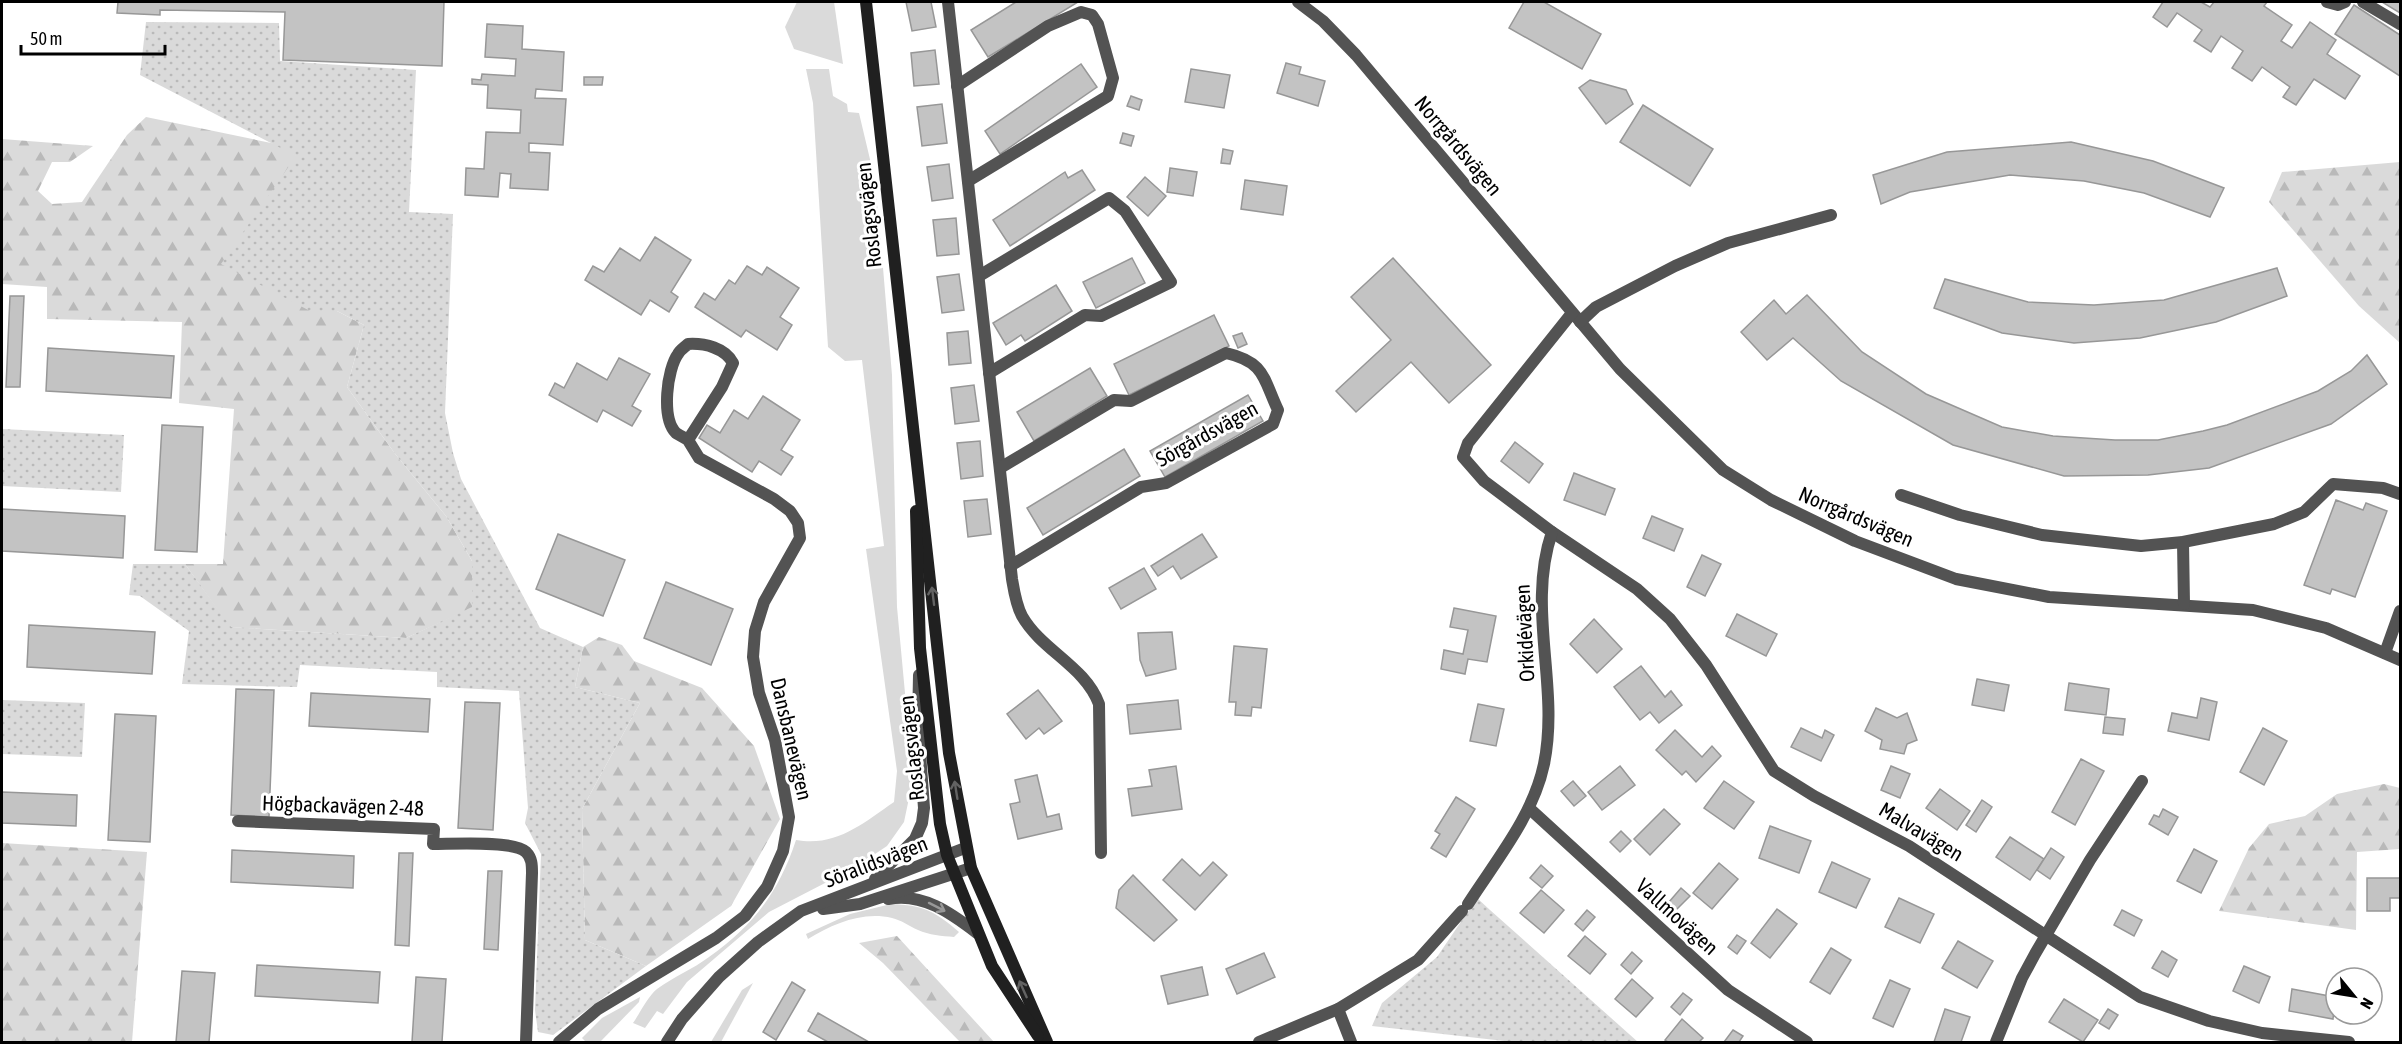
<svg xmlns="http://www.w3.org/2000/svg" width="2402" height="1044" font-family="'Asap Condensed',sans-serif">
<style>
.green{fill:#dadada}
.forest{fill:url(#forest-firs)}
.park{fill:url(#park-dots)}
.building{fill:#c3c3c3;stroke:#979797;stroke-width:1.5}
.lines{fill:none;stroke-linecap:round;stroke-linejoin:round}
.minor{stroke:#535353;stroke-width:12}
.tertiary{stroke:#535353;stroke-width:12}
.secondary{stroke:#202020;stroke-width:12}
.oneway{stroke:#636363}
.oneway2{stroke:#989898}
.labels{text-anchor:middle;stroke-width:6;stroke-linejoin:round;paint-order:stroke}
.street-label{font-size:21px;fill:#000;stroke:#fff}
</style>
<defs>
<pattern id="forest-firs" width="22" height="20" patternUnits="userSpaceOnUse" patternTransform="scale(1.5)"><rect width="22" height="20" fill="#dadada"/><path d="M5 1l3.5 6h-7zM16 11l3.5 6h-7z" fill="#b9b9b9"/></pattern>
<pattern id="park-dots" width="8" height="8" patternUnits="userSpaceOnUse" patternTransform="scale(1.5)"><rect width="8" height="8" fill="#dadada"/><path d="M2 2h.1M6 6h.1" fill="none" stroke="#b9b9b9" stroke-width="1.8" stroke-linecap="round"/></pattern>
</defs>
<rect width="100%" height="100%" fill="#fff"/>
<g class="green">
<path d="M797 2H834L843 64 794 49 785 27Z"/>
<path d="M806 69H829L833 96 847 104 848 112 859 113 873 172 879 220 892 375 897 607 913 779 904 822 887 846 854 868 769 912 687 982 663 1014 657 1011 645 1028 633 1023C640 1013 648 996 657 989 673 977 693 969 709 957 753 926 779 892 796 840 836 847 862 824 894 802L897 771 866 549 884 546 862 360 845 361 828 347 813 103Z"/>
<path d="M891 904C923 905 935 911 959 932L954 937C942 936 929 935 918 930 909 926 901 920 892 918 862 911 833 924 808 939L806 934 850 914Z"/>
<path d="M753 983 721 1042H711L742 990Z"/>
<path d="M640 997 639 1002 600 1042H586L582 1038 602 1018Z"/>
</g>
<g class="forest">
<path d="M146 117 276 144 297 156 310 311H337L364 325 347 387 396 455 446 516 472 561V608L406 638 230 627 185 564H223L234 409 179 403 182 322 47 319V287L2 284V139L93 146 70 162H52L38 191 52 204 82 202 127 135Z"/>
<path d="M2400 162V343L2359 306 2269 202 2282 172Z"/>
<path d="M599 637 622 645 634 661 702 688 754 746 780 819 731 906 646 966 585 940 582 809 640 703 575 687 583 647Z"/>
<path d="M2384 784 2400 788V849L2357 852 2356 930 2219 911 2249 848 2269 824 2305 816 2337 794Z"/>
<path d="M2 843 147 852 132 1042H2Z"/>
<path d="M897 936 994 1042H960L883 963 859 943Z"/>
</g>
<g class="park">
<path d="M146 22 279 23 280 61 416 70 409 212 453 214 445 413 453 453 461 479 540 628 583 647 575 687 640 703 582 809 585 940 646 966 553 1035 538 1032 535 1010 541 854 525 823 528 808 519 691 437 687V672L300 665 297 687 182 684 189 631 140 596 129 595 133 564H185L231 627 406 638 472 607V561L446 516 396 455 347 387 364 325 337 311H310L221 264 296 156 140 75Z"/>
<path d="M2 429 124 435 121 492 2 486Z"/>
<path d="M2 700 85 703 82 757 2 754Z"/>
<path d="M1477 898 1490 910 1638 1042H1513L1372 1026 1382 1003 1437 957Z"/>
</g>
<g class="building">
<path d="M118 2H444L442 66 283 60 285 12 160 10V15L117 13Z"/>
<path d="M906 2H931L936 27 912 31Z"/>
<path d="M1016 2H1078L988 57 971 30Z"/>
<path d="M1524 2H1544L1601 34 1582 69 1509 28Z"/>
<path d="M2163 2H2201L2210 7 2214 2H2267L2264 6 2292 25 2281 41 2292 48 2310 22 2336 40 2327 54 2360 76 2345 99 2314 79 2296 105 2283 97 2290 87 2262 67 2252 81 2232 68 2243 51 2221 36 2211 52 2194 41 2202 30 2177 13 2167 27 2153 17Z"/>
<path d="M2382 2H2400V13Z"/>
<path d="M2354 5 2400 35V76L2335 34Z"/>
<path d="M487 24 523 26 522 49 564 52 562 91 536 89 535 98 566 99 563 145 529 143V152L550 153 548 190 510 188 511 174 500 173 498 197 465 195 466 168 484 169 486 132 520 133 521 110 487 108 488 85 472 84V79L481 80 482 74 515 76 516 59 485 57Z"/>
<path d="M935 50 939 84 914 86 911 53Z"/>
<path d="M1286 63 1301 67 1299 74 1325 81 1318 106 1277 93Z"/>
<path d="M1081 64 1097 87 1000 154 985 131Z"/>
<path d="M1191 69 1230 75 1224 108 1185 102Z"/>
<path d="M584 77H603L602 85H584Z"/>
<path d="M1590 80 1626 90 1633 104 1606 124 1579 88Z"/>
<path d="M1131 96 1142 100 1139 110 1127 106Z"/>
<path d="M942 104 947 143 922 146 917 107Z"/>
<path d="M1643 105 1713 149 1690 186 1620 142Z"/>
<path d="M1123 133 1134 136 1131 146 1120 143Z"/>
<path d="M2071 142 2153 161 2224 188 2210 217 2144 193 2084 181 2010 175 1910 192 1881 204 1873 175 1947 152Z"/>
<path d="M1223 149 1233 151 1230 164 1221 163Z"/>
<path d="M949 164 953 198 932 201 927 167Z"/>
<path d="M1170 168 1197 172 1193 196 1167 192Z"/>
<path d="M1082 170 1095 190 1010 246 993 220 1065 172 1068 178Z"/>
<path d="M1145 177 1166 196 1148 216 1127 197Z"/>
<path d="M1245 180 1287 186 1283 215 1241 209Z"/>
<path d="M956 218 959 254 937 256 933 220Z"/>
<path d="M655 237 691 260 671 292 678 297 669 312 650 300 641 315 585 280 593 266 604 272 620 248 640 261Z"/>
<path d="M1132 258 1145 283 1096 308 1083 282Z"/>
<path d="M1393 258 1491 365 1449 403 1411 362 1356 412 1336 391 1391 340 1351 297Z"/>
<path d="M747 266 762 275 767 267 799 288 780 317 792 325 777 350 746 330 741 337 695 307 704 293 715 300 729 280 735 284Z"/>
<path d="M2277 268 2287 296 2216 322 2140 338 2074 343 2002 333 1934 308 1945 279 2028 302 2094 305 2164 300Z"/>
<path d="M959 274 964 310 942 313 937 277Z"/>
<path d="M1056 285 1072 311 1025 341 1021 335 1006 345 993 323Z"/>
<path d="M1807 295 1862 352 1926 394 2002 427 2053 436 2115 440H2158L2203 431 2227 425 2318 391 2351 371 2367 355 2387 384 2331 424 2209 468 2148 475 2064 476 1953 445 1841 381 1793 338 1767 360 1741 332 1774 300 1786 314Z"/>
<path d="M10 296H24L20 387H6Z"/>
<path d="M1214 315 1229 346 1129 395 1114 364Z"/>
<path d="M968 331 971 363 949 365 947 333Z"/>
<path d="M1242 333 1247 344 1238 348 1233 336Z"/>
<path d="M48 348 174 356 171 398 46 391Z"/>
<path d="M619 358 650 374 632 406 641 411 632 426 603 410 597 422 549 395 555 383 564 388 577 363 607 380Z"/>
<path d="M1090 368 1107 396 1034 441 1017 412Z"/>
<path d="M974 385 979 421 955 424 951 388Z"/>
<path d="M1248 395 1263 421 1165 477 1150 451Z"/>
<path d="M763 396 800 420 781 450 793 457 781 475 759 461 752 472 699 438 707 425 720 433 734 410 748 419Z"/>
<path d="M162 425 203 427 197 552 155 550Z"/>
<path d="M980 441 983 476 961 479 957 443Z"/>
<path d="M1515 442 1543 464 1529 483 1501 461Z"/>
<path d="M1124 449 1140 476 1043 535 1027 508Z"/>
<path d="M1574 473 1615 489 1605 515 1564 500Z"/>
<path d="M987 499 991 534 968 537 964 501Z"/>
<path d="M2336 500 2363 510 2366 503 2387 511 2355 597 2332 589 2330 594 2304 585Z"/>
<path d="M2 509 125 516 123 558 2 551Z"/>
<path d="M1652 516 1683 529 1674 551 1643 538Z"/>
<path d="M558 534 625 560 603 616 536 589Z"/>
<path d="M1202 534 1217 557 1181 579 1173 566 1158 576 1151 566Z"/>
<path d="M1702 555 1721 564 1705 596 1687 587Z"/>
<path d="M1144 568 1156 589 1121 609 1109 588Z"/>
<path d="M666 582 733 609 711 665 644 638Z"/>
<path d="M1454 608 1496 616 1487 662 1468 659 1465 674 1441 669 1444 650 1463 654 1468 630 1450 627Z"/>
<path d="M1737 614 1777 634 1766 656 1726 636Z"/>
<path d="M1594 619 1622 649 1597 673 1570 644Z"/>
<path d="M29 625 155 632 152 674 27 667Z"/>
<path d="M1172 632 1176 669 1146 676 1140 660 1138 633Z"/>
<path d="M1234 646 1267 649 1261 708 1252 707 1251 716 1235 715 1236 702H1229Z"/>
<path d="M1641 666 1665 697 1671 691 1682 705 1659 723 1650 712 1640 720 1614 687Z"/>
<path d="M1977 679 2009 685 2004 711 1972 705Z"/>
<path d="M2069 683 2109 689 2106 715 2065 710Z"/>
<path d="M236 689 274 690 269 817 231 815Z"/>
<path d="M1038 690 1062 721 1044 734 1039 728 1026 739 1007 714Z"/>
<path d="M311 693 430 699 428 732 309 726Z"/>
<path d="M2201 698 2217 702 2209 740 2168 731 2172 713 2197 718Z"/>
<path d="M1178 700 1181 729 1130 734 1127 705Z"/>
<path d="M465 702 500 703 493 830 458 828Z"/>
<path d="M1478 704 1504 709 1496 746 1470 741Z"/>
<path d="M1876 708 1897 718 1907 713 1917 740 1907 744 1904 754 1880 749 1882 740 1865 731Z"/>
<path d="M115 714 156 716 150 842 108 840Z"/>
<path d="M2105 717 2125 719 2123 735 2103 733Z"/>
<path d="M1801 728 1822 738 1825 730 1834 735 1821 761 1791 747Z"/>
<path d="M2263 728 2287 741 2264 785 2240 772Z"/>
<path d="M1675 730 1702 757 1712 746 1721 756 1696 782 1686 771 1682 775 1656 750Z"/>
<path d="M2081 759 2104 771 2075 825 2052 812Z"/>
<path d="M1176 766 1182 809 1132 816 1128 789 1152 786 1149 770Z"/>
<path d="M1620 766 1635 785 1602 810 1588 792Z"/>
<path d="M1891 766 1910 774 1900 798 1881 790Z"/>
<path d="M1037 775 1047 817 1059 814 1062 829 1018 839 1010 804 1020 802 1015 780Z"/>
<path d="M1573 781 1586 796 1574 806 1561 791Z"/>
<path d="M1724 781 1754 802 1734 829 1704 808Z"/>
<path d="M1940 789 1970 811 1957 830 1926 808Z"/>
<path d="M2 792 77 795 76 826 2 823Z"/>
<path d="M1456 797 1475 809 1446 857 1431 848 1440 834 1435 831Z"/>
<path d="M1982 800 1992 807 1976 832 1966 825Z"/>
<path d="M1664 809 1680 824 1650 855 1634 839Z"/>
<path d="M2163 809 2178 817 2168 835 2149 824 2154 815 2159 817Z"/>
<path d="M1770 826 1811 841 1799 873 1759 858Z"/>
<path d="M1621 831 1631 841 1620 852 1610 842Z"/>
<path d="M2010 837 2044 859 2030 880 1996 857Z"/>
<path d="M2051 848 2064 857 2050 879 2037 870Z"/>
<path d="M2194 849 2217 861 2201 893 2177 881Z"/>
<path d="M232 850 354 856 353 888 231 882Z"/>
<path d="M399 853H413L409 946 395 945Z"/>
<path d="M1182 859 1200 876 1213 862 1227 875 1195 910 1163 880Z"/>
<path d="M1832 862 1870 879 1856 908 1819 892Z"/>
<path d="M1719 863 1738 879 1712 909 1693 893Z"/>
<path d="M1541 865 1553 876 1542 888 1530 878Z"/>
<path d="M488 871H502L498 950 484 949Z"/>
<path d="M1133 875 1177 920 1154 941 1116 908 1119 890Z"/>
<path d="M2367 878H2400V898H2390V911H2367Z"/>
<path d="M1681 888 1690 896 1677 909 1669 902Z"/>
<path d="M1541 890 1564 910 1544 933 1520 913Z"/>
<path d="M1899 898 1934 914 1920 943 1885 927Z"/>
<path d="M1777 909 1797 924 1770 958 1751 943Z"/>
<path d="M1587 910 1595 917 1583 931 1575 924Z"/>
<path d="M2122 910 2142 920 2134 936 2114 925Z"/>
<path d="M1737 935 1746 941 1737 954 1728 947Z"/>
<path d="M1585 936 1606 954 1590 974 1568 956Z"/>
<path d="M1958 941 1993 961 1977 988 1942 968Z"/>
<path d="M1831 948 1851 960 1830 994 1810 982Z"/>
<path d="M2162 951 2177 960 2168 977 2152 968Z"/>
<path d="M1632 952 1642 961 1631 974 1621 965Z"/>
<path d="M1264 953 1275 977 1237 994 1226 969Z"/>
<path d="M257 965 380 972 378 1003 255 996Z"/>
<path d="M2244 966 2270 977 2259 1003 2233 991Z"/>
<path d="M1202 967 1208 995 1168 1004 1161 976Z"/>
<path d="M182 971 215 973 209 1042H176Z"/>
<path d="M416 977 446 979 442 1042H412Z"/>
<path d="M1632 979 1653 998 1636 1017 1615 999Z"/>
<path d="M1890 980 1910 989 1893 1027 1873 1018Z"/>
<path d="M792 982 805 990 776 1040 763 1032Z"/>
<path d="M2292 989 2335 997 2336 991 2333 1019 2289 1011Z"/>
<path d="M1683 993 1692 1000 1680 1015 1671 1007Z"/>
<path d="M2064 999 2098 1020 2083 1042 2049 1022Z"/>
<path d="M1945 1009 1970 1017 1961 1042H1934Z"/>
<path d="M2108 1009 2118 1015 2109 1029 2099 1023Z"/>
<path d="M818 1013 869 1042H828L808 1031Z"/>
<path d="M1682 1019 1703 1038 1699 1042H1668L1665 1040Z"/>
<path d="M1733 1030 1743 1036 1739 1042H1724Z"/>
</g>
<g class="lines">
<g class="minor">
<path d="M948 2 1012 579C1014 591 1016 605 1022 616 1042 651 1085 666 1099 704L1101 853"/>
<path d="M1298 2 1323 21 1356 55 1620 369 1723 470 1771 500 1855 541 1956 579 2049 597 2253 610 2326 628 2400 660"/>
<path d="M2327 2 2338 5 2345 2"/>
<path d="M2363 2 2400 24"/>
<path d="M957 86 1048 26 1081 12 1092 15 1098 24 1113 78 1108 96 968 181"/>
<path d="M979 276 1109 198 1125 211 1171 282 1101 316 1085 315 989 373"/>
<path d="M1580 322 1596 307 1675 266 1728 243 1831 215"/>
<path d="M1000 468 1114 400 1131 401 1226 353C1265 362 1263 378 1278 410L1273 424 1166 483 1141 487 1010 566"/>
<path d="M1901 495 1960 515 2042 535 2141 546 2183 542 2274 524 2304 512 2333 484 2383 488 2400 494"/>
<path d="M1552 532 1637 589 1670 619 1706 665 1774 771 1814 796 1909 846 2140 997 2209 1021 2262 1033 2349 1042"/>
<path d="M2183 542 2184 604"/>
<path d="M2385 653 2400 611"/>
<path d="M1530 809 1728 990 1807 1042"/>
<path d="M238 821 434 829 433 844C453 844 513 840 526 852 532 858 532 865 532 873L526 1042"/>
<path d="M1468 904C1497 859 1533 816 1544 764 1560 686 1526 609 1552 532L1484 481 1463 457 1468 443 1572 313"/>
<path d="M1338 1009 1351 1042"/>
<path d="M559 1042 598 1009 716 938 745 916 767 887 783 851 789 817 775 740 759 693 753 657 755 631 764 602 800 538 798 523 790 511 774 499 699 458 688 440 722 387 733 363C725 348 705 343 688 344 685 347 680 350 678 354 667 369 661 418 676 433 679 435 685 438 688 440"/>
<path d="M1259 1042 1338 1009 1418 960 1462 911"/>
<path d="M1996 1042 2022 978 2035 954 2090 860 2142 781"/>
</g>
<g class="tertiary">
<path d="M875 879 915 839 922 823 924 808 918 725 919 675"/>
<path d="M888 899C922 892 951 913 977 933"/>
<path d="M823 909 860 904 971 868"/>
<path d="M667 1042 682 1019 719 977 758 942 801 911 965 848"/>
</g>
<g class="secondary">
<path d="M866 2 949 753 971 868 1047 1042"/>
<path d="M916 511 920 648 940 824 947 855 992 966 1038 1036"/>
</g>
</g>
<defs><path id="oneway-shaft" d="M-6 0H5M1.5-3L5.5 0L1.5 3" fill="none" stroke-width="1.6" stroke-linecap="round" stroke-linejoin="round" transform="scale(1.5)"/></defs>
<g class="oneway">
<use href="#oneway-shaft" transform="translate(933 596) rotate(-97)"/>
<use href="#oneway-shaft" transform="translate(956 790) rotate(-99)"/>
<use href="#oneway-shaft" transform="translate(1023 989) rotate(-114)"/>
</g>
<use class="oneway2" href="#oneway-shaft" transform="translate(937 907) rotate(27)"/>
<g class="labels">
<g class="street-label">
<text transform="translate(1458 146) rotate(50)" y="7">Norrgårdsvägen</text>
<text transform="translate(869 215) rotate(-96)" y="7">Roslagsvägen</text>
<text transform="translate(1207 434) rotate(-29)" y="7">Sörgårdsvägen</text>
<text transform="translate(1856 517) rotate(23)" y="7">Norrgårdsvägen</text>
<text transform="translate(1525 633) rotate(-93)" y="7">Orkidévägen</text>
<text transform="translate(791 739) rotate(77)" y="7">Dansbanevägen</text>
<text transform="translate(912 748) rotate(-96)" y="7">Roslagsvägen</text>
<text transform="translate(343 806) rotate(2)" y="7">Högbackavägen 2-48</text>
<text transform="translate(1921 832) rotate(31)" y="7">Malvavägen</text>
<text transform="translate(876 862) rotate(-21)" y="7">Söralidsvägen</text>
<text transform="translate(1677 917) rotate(42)" y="7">Vallmovägen</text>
</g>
</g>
<rect width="2402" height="1044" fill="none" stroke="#000000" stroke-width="6"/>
<g transform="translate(2354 996) rotate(120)"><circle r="28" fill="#ffffff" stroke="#999999" stroke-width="1.5"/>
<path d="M0-4.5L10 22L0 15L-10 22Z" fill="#000000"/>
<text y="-9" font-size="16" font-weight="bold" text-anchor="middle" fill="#000000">N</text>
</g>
<path d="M21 45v9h144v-9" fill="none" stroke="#000000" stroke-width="3"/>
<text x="30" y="45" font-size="18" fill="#000000" stroke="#ffffff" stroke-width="4.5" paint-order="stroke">50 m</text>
</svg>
